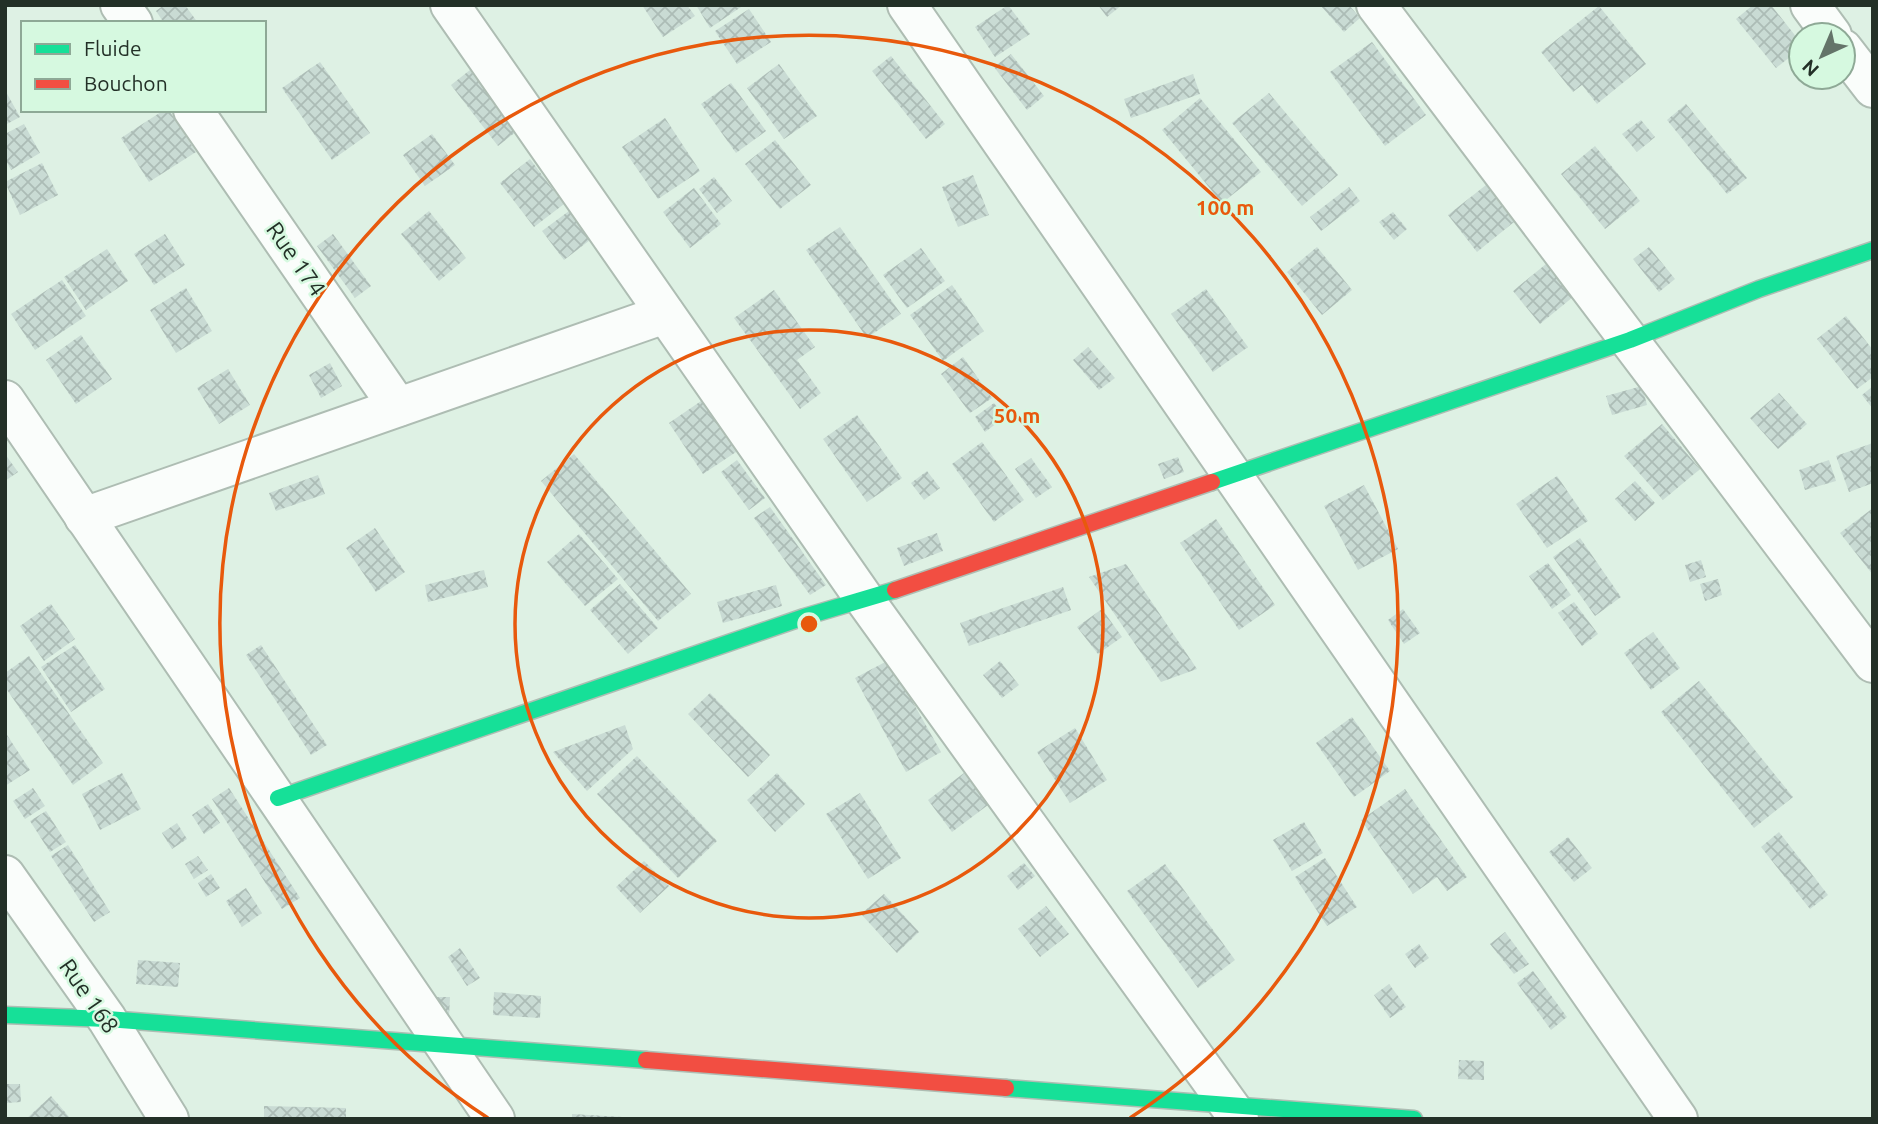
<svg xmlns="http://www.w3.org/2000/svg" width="1878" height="1124" font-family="Ubuntu,sans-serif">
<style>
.building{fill:url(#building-cross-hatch)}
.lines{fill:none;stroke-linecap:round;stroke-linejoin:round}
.street-casing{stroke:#aebdb3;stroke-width:42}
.fast-casing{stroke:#aebdb3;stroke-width:19}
.jam-casing{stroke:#aebdb3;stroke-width:19}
.street{stroke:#fafdfb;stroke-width:38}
.fast{stroke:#16e098;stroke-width:16}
.jam{stroke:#f24e42;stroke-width:16}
.ring{fill:none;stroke:#e8590c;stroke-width:3.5}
.labels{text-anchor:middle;stroke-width:5;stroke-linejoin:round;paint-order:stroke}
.street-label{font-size:23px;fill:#233027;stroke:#d6f9e0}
.centre{fill:#e8590c;stroke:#d6f9e0;stroke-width:3.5}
.ring-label{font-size:21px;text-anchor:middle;font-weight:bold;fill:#e8590c;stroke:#d6f9e0;stroke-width:5;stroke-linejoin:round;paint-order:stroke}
</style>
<defs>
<pattern id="building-cross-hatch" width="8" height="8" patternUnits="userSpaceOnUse" patternTransform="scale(1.75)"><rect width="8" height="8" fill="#c9dbd4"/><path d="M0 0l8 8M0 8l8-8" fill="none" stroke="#acbcb6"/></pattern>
</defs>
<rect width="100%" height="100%" fill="#def1e4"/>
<g class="building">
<path d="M164 5H185L198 23H164L156 11Z"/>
<path d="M642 5H687L695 16 663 37Z"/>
<path d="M696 5H744L710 28Z"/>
<path d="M1008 5 1030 34 995 57 975 27Z"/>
<path d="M1098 5H1122L1107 17Z"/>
<path d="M1320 5H1349L1360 18 1344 32Z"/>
<path d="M1753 5H1771L1801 43V48L1776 68 1736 19Z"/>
<path d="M1599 6 1646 64 1597 104 1582 85 1573 92 1541 52Z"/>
<path d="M749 9 771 42 737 64 715 31Z"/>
<path d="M1372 42 1426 115 1385 146 1330 72Z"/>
<path d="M1011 54 1044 96 1027 110 994 67Z"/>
<path d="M891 56 945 124 926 139 872 71Z"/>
<path d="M320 62 370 133 332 160 282 88Z"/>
<path d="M779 64 817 116 784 139 747 88Z"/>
<path d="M470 70 517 131 498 146 451 85Z"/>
<path d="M1193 74 1200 94 1131 118 1124 99Z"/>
<path d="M731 83 766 131 736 153 701 104Z"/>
<path d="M5 90 20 117 5 125Z"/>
<path d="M1269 93 1338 175 1302 206 1232 123Z"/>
<path d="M1200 98 1261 172 1222 203 1162 130Z"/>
<path d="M1686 104 1747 178 1727 194 1667 120Z"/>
<path d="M164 110H169L196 152 149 182 121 138Z"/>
<path d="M665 118 700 171 658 199 622 147Z"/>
<path d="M1641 120 1655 137 1637 152 1622 134Z"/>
<path d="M24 124 40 153 11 170 5 159V134Z"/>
<path d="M432 134 455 165 425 186 403 155Z"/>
<path d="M775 140 811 185 780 209 745 164Z"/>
<path d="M1595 146 1640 201 1605 229 1561 174Z"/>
<path d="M530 159 564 204 534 227 500 183Z"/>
<path d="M42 163 58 195 20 215 5 182Z"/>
<path d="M973 175 989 215 958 227 942 187Z"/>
<path d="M714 177 732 201 717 213 699 189Z"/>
<path d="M1486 185 1514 222 1477 252 1448 215Z"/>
<path d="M1349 187 1360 201 1321 231 1310 217Z"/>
<path d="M694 188 721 224 690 248 663 212Z"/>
<path d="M573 208 594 237 564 260 542 231Z"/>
<path d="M429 211 466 258 439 281 401 234Z"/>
<path d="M1393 212 1407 229 1394 240 1379 222Z"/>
<path d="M840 227 901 314 867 338 806 250Z"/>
<path d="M165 234 185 265 154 285 134 254Z"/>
<path d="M333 234 371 286 355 298 317 246Z"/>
<path d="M1317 247 1352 290 1322 315 1287 272Z"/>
<path d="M1649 247 1675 279 1659 292 1633 259Z"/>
<path d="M921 248 945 281 907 308 883 275Z"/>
<path d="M107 249 128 281 86 310 64 277Z"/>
<path d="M1546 264 1573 297 1540 324 1513 291Z"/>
<path d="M62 280 86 316 35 350 11 314Z"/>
<path d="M952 285 984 331 943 361 910 315Z"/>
<path d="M186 288 212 331 176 353 150 310Z"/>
<path d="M1206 289 1248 347 1213 372 1171 314Z"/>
<path d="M774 290 815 347 797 360 821 393 800 409 734 318Z"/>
<path d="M1846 316 1873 350V377L1857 389 1817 339Z"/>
<path d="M81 335 112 379 76 404 46 360Z"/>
<path d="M1088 347 1115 378 1099 390 1073 360Z"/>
<path d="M963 357 992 398 970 413 941 374Z"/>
<path d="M330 363 342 386 321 398 309 375Z"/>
<path d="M228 369 250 405 219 424 197 388Z"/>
<path d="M1642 386 1647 405 1612 415 1606 396Z"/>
<path d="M1873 386V409L1862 395Z"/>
<path d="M1779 393 1807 424 1778 449 1750 418Z"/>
<path d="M704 399 739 450 703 474 669 423Z"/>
<path d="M994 403 1005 417 985 432 975 417Z"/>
<path d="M857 415 902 478 867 502 823 439Z"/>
<path d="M1662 424 1700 469 1663 500 1624 456Z"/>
<path d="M982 442 1024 500 994 522 952 464Z"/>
<path d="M1873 443V483L1849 492 1836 456Z"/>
<path d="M5 454 18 472 5 481Z"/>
<path d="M574 454 691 594 658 621 541 481Z"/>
<path d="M1178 457 1184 472 1164 479 1158 464Z"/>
<path d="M1031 458 1052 487 1036 498 1015 469Z"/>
<path d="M737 460 765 498 749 510 721 472Z"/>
<path d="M1829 460 1836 481 1805 490 1799 470Z"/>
<path d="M927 471 940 488 924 500 911 483Z"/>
<path d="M318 475 325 494 276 511 269 493Z"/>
<path d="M1557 476 1588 521 1547 548 1516 504Z"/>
<path d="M1635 481 1655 503 1635 521 1615 499Z"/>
<path d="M1364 485 1398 549 1358 570 1324 506Z"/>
<path d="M770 507 826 585 810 595 754 518Z"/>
<path d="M1873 508V575L1840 533Z"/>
<path d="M1216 519 1275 605 1239 630 1180 543Z"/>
<path d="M375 528 405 572 376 592 346 548Z"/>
<path d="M937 533 943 551 904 566 897 548Z"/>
<path d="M579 534 618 579 585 606 547 562Z"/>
<path d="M1580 538 1621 597 1595 616 1553 557Z"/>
<path d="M1701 560 1706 577 1690 582 1685 565Z"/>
<path d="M1548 563 1571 595 1552 609 1529 576Z"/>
<path d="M1126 564 1197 669 1161 682 1089 577Z"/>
<path d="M484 570 488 587 428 602 425 585Z"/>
<path d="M1718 579 1722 595 1705 601 1700 584Z"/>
<path d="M620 584 658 628 628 654 590 610Z"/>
<path d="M776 585 782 606 723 623 717 602Z"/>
<path d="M1063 587 1071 610 969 646 960 623Z"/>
<path d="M1574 602 1598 634 1582 646 1558 613Z"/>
<path d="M51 604 75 639 44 661 20 626Z"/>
<path d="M1102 609 1122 637 1098 654 1077 627Z"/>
<path d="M1403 609 1420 633 1404 644 1388 620Z"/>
<path d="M1653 632 1680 668 1651 690 1624 653Z"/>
<path d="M75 645 105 689 71 712 41 667Z"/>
<path d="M261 645 327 745 311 755 246 655Z"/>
<path d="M29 656 103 763 73 785 5 687V673Z"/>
<path d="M889 660 941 752 906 772 855 678Z"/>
<path d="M1000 661 1019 685 1002 698 983 675Z"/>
<path d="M1699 681 1793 797 1754 828 1661 712Z"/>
<path d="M710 693 770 755 748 777 688 714Z"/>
<path d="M1352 717 1390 771 1354 797 1316 743Z"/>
<path d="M625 725 633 749 587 791 553 752Z"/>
<path d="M1075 728 1107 780 1070 803 1037 752Z"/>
<path d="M5 732 30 770 5 786Z"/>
<path d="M637 756 717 841 678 878 597 794Z"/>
<path d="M122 773 141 809 100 830 82 794Z"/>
<path d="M777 773 805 804 775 832 747 800Z"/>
<path d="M964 773 988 805 952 832 928 800Z"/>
<path d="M33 788 45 806 25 819 13 801Z"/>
<path d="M229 788 300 898 282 909 212 799Z"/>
<path d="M1405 789 1467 877 1447 891 1437 877 1413 894 1361 820Z"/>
<path d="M860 793 901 858 868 879 826 814Z"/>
<path d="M208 804 220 823 204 834 192 815Z"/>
<path d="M46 811 66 842 50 852 30 821Z"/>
<path d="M1304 822 1323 853 1292 871 1273 840Z"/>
<path d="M177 823 187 839 172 849 162 833Z"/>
<path d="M1779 832 1828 895 1810 909 1761 847Z"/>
<path d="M1568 837 1592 868 1574 882 1549 852Z"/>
<path d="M68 845 110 912 94 922 51 856Z"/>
<path d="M198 856 208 870 194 879 185 864Z"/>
<path d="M1325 858 1357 907 1327 926 1295 877Z"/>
<path d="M644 861 669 886 640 913 616 887Z"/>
<path d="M1024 863 1035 876 1018 890 1007 876Z"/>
<path d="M1165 864 1235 960 1198 988 1127 891Z"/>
<path d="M211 874 220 888 206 897 198 883Z"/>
<path d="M246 888 262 913 242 927 226 901Z"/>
<path d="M884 894 919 932 897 953 861 914Z"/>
<path d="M1046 906 1069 934 1040 957 1018 929Z"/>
<path d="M1505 932 1529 964 1514 974 1490 944Z"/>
<path d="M1419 944 1429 958 1415 968 1405 954Z"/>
<path d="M460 948 480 978 467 986 448 957Z"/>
<path d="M138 960 180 963 178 987 136 984Z"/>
<path d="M1533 971 1567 1017 1551 1030 1517 983Z"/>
<path d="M1389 984 1406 1007 1390 1018 1374 995Z"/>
<path d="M494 992 541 996 540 1018 493 1015Z"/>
<path d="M437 997H450L449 1017 438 1016Z"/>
<path d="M1459 1060 1484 1061V1080L1458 1079Z"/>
<path d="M5 1084H20L21 1102 6 1103Z"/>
<path d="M51 1096 71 1119H26Z"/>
<path d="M264 1106 346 1108V1119H264Z"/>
<path d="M572 1114 623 1117V1119H572Z"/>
</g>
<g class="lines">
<g class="street-casing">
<g id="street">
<path d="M120 5 133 23"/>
<path d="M450 5 865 600 1239 1119"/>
<path d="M907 5 1678 1119"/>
<path d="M1376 5 1873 663"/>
<path d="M1810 5 1832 35"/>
<path d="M1843 49 1873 88"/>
<path d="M193 110 398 407"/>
<path d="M5 400 495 1119"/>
<path d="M84 517 665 314"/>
<path d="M5 875 107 1019 169 1119"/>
</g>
</g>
<g class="fast-casing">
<g id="fast">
<path d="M1212 482 1630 340 1759 289 1873 250"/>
<path d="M278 798 804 617 895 590"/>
<path d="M5 1015 107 1019 646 1060"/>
<path d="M1006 1088 1414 1119"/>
</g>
</g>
<g class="jam-casing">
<g id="jam">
<path d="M895 590 1212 482"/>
<path d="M646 1060 1006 1088"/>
</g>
</g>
<use href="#street" class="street"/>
<use href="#fast" class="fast"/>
<use href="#jam" class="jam"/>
</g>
<g class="ring">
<circle cx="809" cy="624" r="294"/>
<path d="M488 1118A589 589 0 1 1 1130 1118"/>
</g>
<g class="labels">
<g class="street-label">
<text transform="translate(296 259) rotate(55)" y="8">Rue 174</text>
<text transform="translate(89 996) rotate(55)" y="8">Rue 168</text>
</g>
</g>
<circle cx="809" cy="624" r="10" class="centre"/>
<g class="ring-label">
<text x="1225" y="215">100 m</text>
<text x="1017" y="423">50 m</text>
</g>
<rect width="1878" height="1124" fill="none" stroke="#233027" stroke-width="14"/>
<rect x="21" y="21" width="245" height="91" fill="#d6f9e0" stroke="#8ea996" stroke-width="2"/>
<rect x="35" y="44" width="35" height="10" fill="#16e098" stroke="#8ea996" stroke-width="2"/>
<text x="84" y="56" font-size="21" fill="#233027">Fluide</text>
<rect x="35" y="79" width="35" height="10" fill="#f24e42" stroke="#8ea996" stroke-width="2"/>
<text x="84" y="91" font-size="21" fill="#233027">Bouchon</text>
<g transform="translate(1822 56) rotate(224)"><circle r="33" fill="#d6f9e0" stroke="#8ea996" stroke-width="2"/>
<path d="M0-5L12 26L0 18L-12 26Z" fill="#647469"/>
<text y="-10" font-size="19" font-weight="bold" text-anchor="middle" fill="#233027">N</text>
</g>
</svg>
